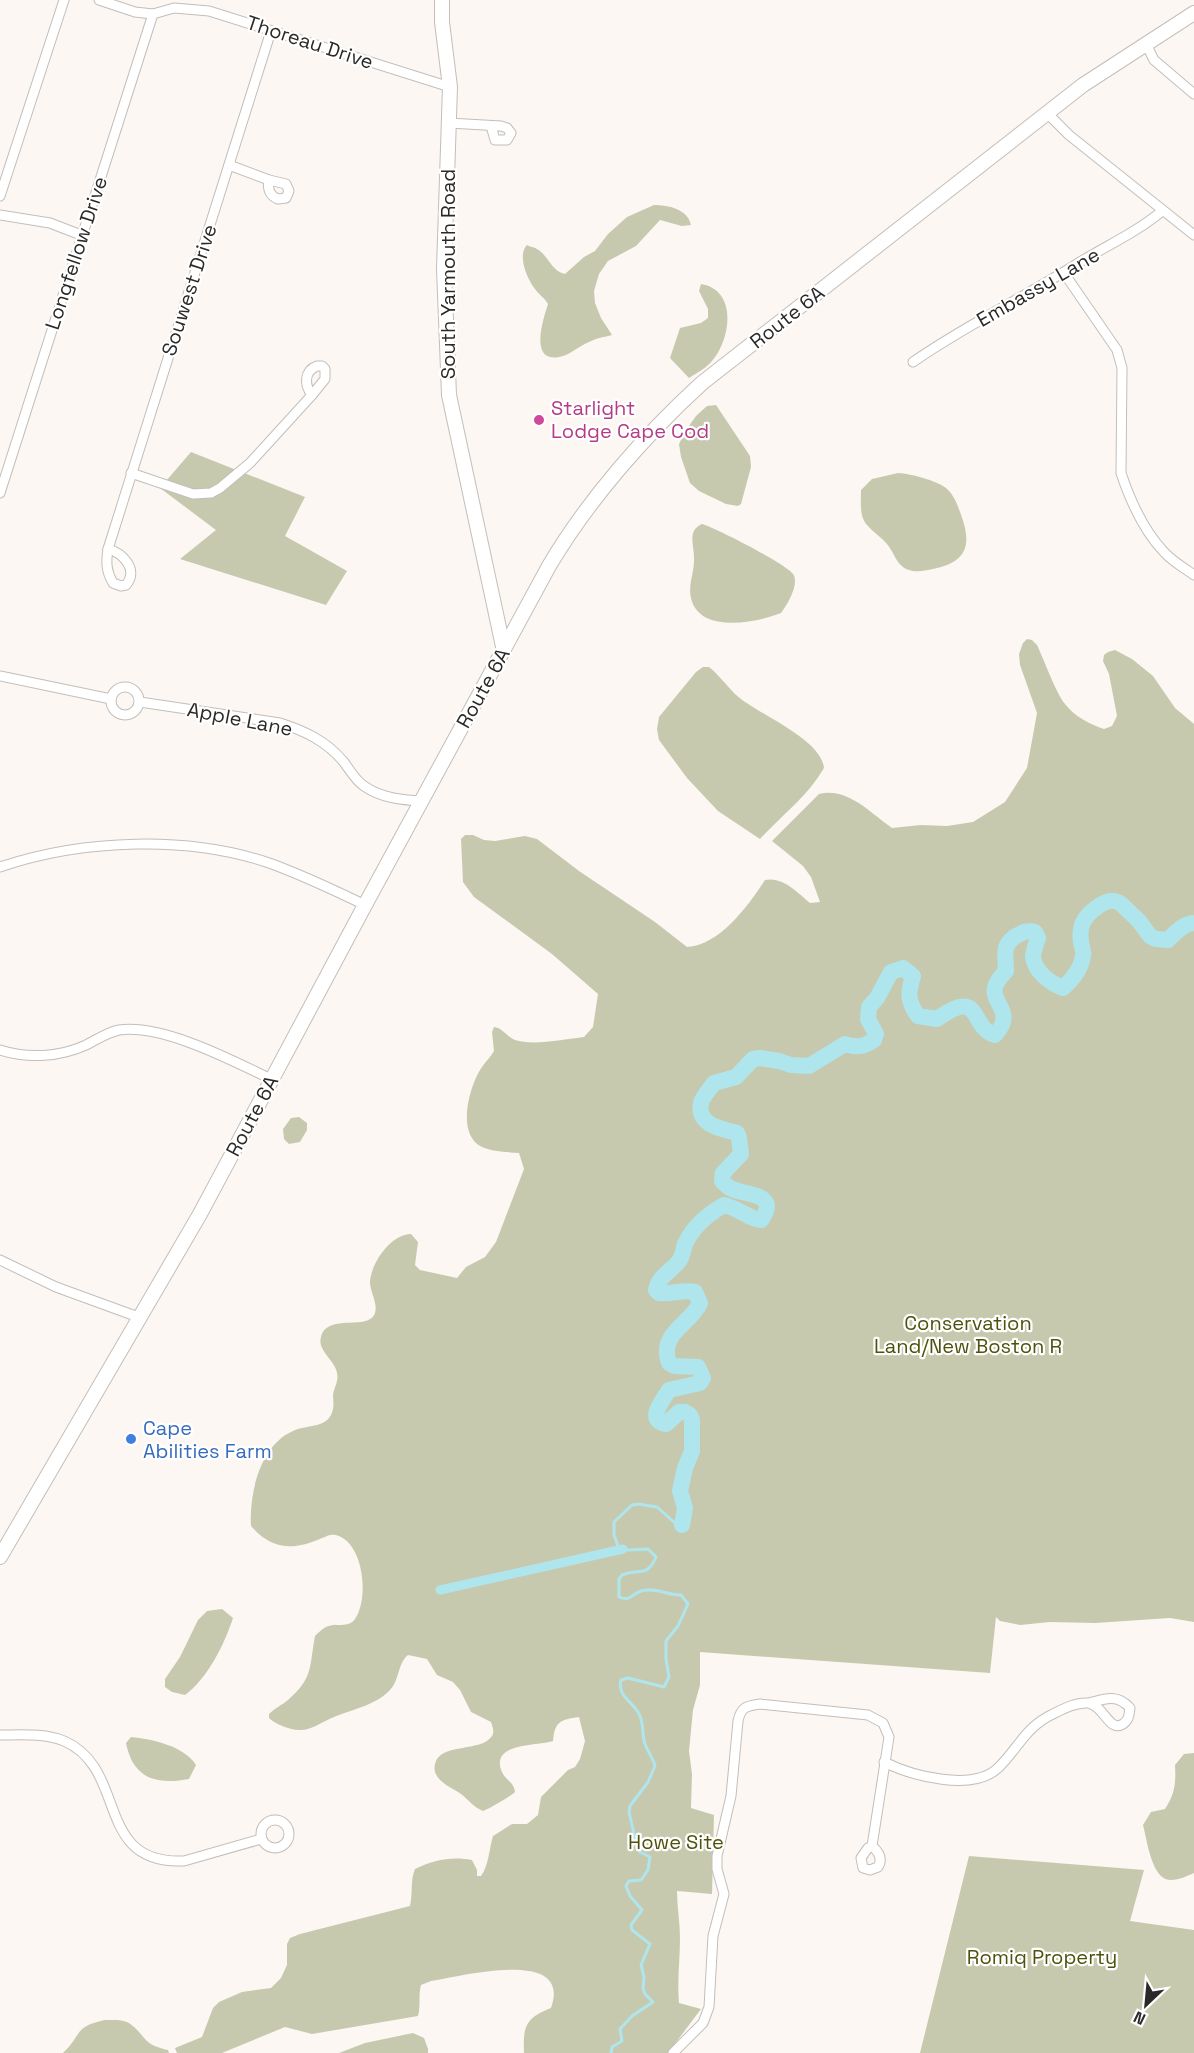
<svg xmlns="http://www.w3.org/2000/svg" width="1194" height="2053" font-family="'Space Grotesk',sans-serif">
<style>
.green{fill:#c7c9ae}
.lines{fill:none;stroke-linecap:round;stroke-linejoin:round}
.stream{stroke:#afe6ed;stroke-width:3}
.canal{stroke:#afe6ed;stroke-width:9}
.river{stroke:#afe6ed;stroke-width:16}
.street-casing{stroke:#c3beb9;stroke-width:11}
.secondary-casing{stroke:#c3beb9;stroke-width:16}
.street{stroke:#fff;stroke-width:9}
.secondary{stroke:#fff;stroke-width:14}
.hotel-dot{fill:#d1479c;stroke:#fff;stroke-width:2}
.shop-dot{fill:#3f7fe0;stroke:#fff;stroke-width:2}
.labels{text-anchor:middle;stroke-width:4.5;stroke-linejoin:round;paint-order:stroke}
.street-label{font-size:20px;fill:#2b2927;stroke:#fff}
.hotel-label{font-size:20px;fill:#b23c85;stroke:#fff;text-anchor:start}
.park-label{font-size:20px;fill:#4f510c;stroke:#fff}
.shop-label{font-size:20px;fill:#366cbe;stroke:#fff;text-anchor:start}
</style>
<rect width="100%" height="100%" fill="#fcf7f2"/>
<g class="green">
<path d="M654 205C668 205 688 209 691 225L682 226 660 220 636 246 608 261 599 274 594 291 595 303 601 318 612 335C605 337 596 338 589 342 579 346 570 355 559 357 528 363 544 317 548 304 544 297 539 295 535 289 527 279 517 255 527 245 530 247 534 247 537 249 549 256 551 271 565 274L584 257 595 251 608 234 627 217Z"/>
<path d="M701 284C738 290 731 340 712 361 706 368 697 373 689 378L670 358 680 328 701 323 708 318V309L699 291Z"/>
<path d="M716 405 750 456 751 467 741 504 738 506 726 504 699 491 690 483 681 457 679 444 686 430 696 416 707 406Z"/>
<path d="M191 452 305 497 285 536 347 571 326 605 180 559 216 530 160 488Z"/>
<path d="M898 473C912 474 935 480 946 488 953 494 957 503 960 512 972 543 969 562 933 569 924 571 915 573 906 569 896 564 894 552 887 544 881 537 873 532 867 525 859 516 861 501 861 490L872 479Z"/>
<path d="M702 524C716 528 786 564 793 574 800 584 787 605 781 613 756 623 699 634 691 598 688 586 694 572 694 561 695 546 686 531 702 524Z"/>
<path d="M1027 639 1032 640 1037 645C1045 662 1055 691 1065 704 1074 716 1091 725 1104 729L1112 726 1117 716 1109 674 1103 661 1104 655 1108 652 1115 650 1132 659 1153 676 1175 708 1194 724V1622L1170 1618 1095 1623 1050 1622 1020 1625 1000 1621 996 1617 990 1673 700 1652V1685L693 1710 689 1751 692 1774 691 1808 714 1815 712 1894 677 1891C677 1907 680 1922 680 1938 680 1960 677 1981 679 2003L701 2009 668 2053H524C523 2027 525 2018 551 2008 573 1946 459 1977 431 1981L421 1985C418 1996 421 2006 418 2016L312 2034 285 2027 222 2053H177L175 2048 202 2037 213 2008 219 2002 242 1992 271 1988 281 1978 287 1965V1944L290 1938 300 1934 410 1906C413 1893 410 1881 415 1869 433 1860 452 1856 472 1860L477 1870V1876H481C489 1865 489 1849 493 1836L512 1824H527L538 1815 541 1797 568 1770 575 1767 580 1759 585 1741 579 1717C560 1720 555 1721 553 1741 539 1746 489 1742 502 1772 506 1781 514 1782 515 1792 511 1796 489 1809 483 1811 473 1807 469 1800 461 1794 451 1787 431 1780 435 1764 440 1742 481 1753 492 1736 495 1731 492 1726 491 1722L471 1712 460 1690 453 1682 437 1675 427 1659 408 1655C397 1664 400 1681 389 1691 376 1705 350 1710 334 1717 323 1721 311 1731 299 1730 290 1730 275 1724 269 1718V1714C275 1708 282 1705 288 1700 314 1677 309 1667 315 1636 318 1633 322 1629 326 1627 336 1622 348 1629 355 1619 369 1599 364 1546 339 1536 331 1533 328 1536 322 1538 293 1551 272 1550 251 1526 249 1494 260 1445 293 1431 308 1424 329 1429 333 1409 334 1404 333 1400 333 1395 334 1388 339 1381 337 1373 335 1360 317 1351 321 1337 328 1312 368 1332 375 1313 378 1303 370 1292 370 1282 371 1263 391 1234 411 1234L418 1242 415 1265 420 1270 457 1278 466 1267 485 1257 496 1242 524 1169 519 1153C507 1152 493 1152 482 1147 456 1135 469 1088 480 1070 484 1063 490 1058 494 1051L492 1032 494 1027C503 1028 507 1037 515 1040 532 1046 566 1039 584 1037L593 1027 598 994 552 954 474 897 463 882 461 839 465 835H473L484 840 495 841 525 836 537 839 579 871 655 922 687 947C720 945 748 906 765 880 783 876 798 893 810 903L820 902 811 877 803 866 772 841 819 794C848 787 870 813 892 828L921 825 947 826 973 822 1005 802 1027 768 1037 713 1020 665 1019 654 1023 643Z"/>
<path d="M703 667H709C719 675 726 685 735 694 756 714 821 738 824 768 808 796 782 815 760 839L718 811 687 778 659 740 657 729 659 717 696 672Z"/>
<path d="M299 1117 307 1123V1130L300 1142 289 1144 284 1139 283 1129 291 1118Z"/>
<path d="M222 1609 233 1618C224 1645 208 1678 185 1695L172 1692 165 1687V1679L180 1657 198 1620 207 1611Z"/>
<path d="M131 1737C152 1739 184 1746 196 1765L189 1779C157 1785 133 1779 126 1743Z"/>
<path d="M1194 1753V1873C1187 1876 1179 1880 1171 1880 1152 1881 1147 1840 1143 1825L1151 1812 1165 1809C1175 1794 1176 1783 1175 1765L1184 1754Z"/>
<path d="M969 1856 1144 1870 1130 1921 1194 1930V2053H920Z"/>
<path d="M105 2020C113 2020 122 2019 129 2023 147 2036 141 2044 168 2050L169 2053H63C83 2034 73 2027 105 2020Z"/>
<path d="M413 2033 424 2038 428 2049V2053H339L365 2043Z"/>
</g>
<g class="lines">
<path class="stream" d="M611 2053 612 2047 622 2041 620 2029 632 2016 653 2002 645 1994 643 1989 644 1977 641 1965 650 1944 632 1930 631 1925 642 1910 630 1896 626 1886 629 1881 641 1880 648 1870 650 1857 640 1852 637 1847 629 1812 630 1806 648 1782 655 1766C653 1758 648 1752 645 1744 641 1733 645 1723 638 1712 631 1701 617 1695 621 1680L628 1678 664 1687 669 1677 666 1659V1641L678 1626 688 1604 681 1595C668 1595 653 1587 641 1591 632 1594 630 1602 619 1597V1579L622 1575C640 1568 647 1578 656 1557L648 1549 628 1550 618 1546 614 1535V1522L632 1505 638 1504 657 1507 675 1523 682 1525"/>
<path class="canal" d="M440 1590 623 1549"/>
<path class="river" d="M682 1525 685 1508 680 1491 685 1468 692 1451V1420L690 1415 685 1412H679L666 1424C645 1421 663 1400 669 1390L700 1383 703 1378 698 1367 674 1366 669 1363C658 1333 691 1324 700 1303L695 1292C682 1289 672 1295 659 1293L656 1290C659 1275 671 1272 679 1261 683 1256 683 1249 685 1244 693 1227 708 1214 724 1205 739 1208 750 1220 761 1220 781 1192 744 1196 730 1188 728 1187 723 1182 722 1181L723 1173 741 1154 739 1138 737 1133C722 1129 696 1125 701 1103 702 1097 710 1089 714 1083L736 1077 753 1059 760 1058 779 1061 791 1065 809 1066 845 1044C857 1048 863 1047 874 1040L876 1034 868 1019 869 1007 877 998 891 972 903 968 913 976C908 993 907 1001 918 1016L937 1019C983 986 969 1028 995 1035 1022 1005 974 1002 1006 971 1006 955 1001 946 1016 936 1023 932 1027 930 1035 932L1038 938C1036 944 1033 952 1033 957 1035 972 1050 983 1063 988 1072 980 1081 969 1083 956 1084 951 1082 948 1081 942 1078 923 1087 913 1102 904 1109 900 1113 900 1120 903L1139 921 1150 936 1156 939 1168 940C1175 933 1184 923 1194 923"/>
<g class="street-casing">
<g id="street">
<path d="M99 0 135 12 153 14 174 8 209 11 450 87"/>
<path d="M1146 44 1154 60 1194 94"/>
<path d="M1047 113 1069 135 1194 235"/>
<path d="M449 123 501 126 507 128 511 133 507 140H495L491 126"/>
<path d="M229 165 269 180"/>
<path d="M269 180 286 184 289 191 286 198 278 199C270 196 267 189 269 180Z"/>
<path d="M0 196 64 0"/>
<path d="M0 215 50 223 81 235"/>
<path d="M1064 273 1117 350 1122 368 1121 473C1130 500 1144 531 1164 552 1172 561 1184 568 1194 575"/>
<path d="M913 362C966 325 1025 297 1080 262 1108 245 1137 232 1162 211"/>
<path d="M317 366H322L325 369V379L312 395C304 385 304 371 317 366Z"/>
<path d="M131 473 193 494 211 493 220 488 250 463 312 395"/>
<path d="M0 493 153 14"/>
<path d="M108 549 271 31"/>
<path d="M108 549C123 553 139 570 126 585L121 586 113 583C106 571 106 562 108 549Z"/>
<path d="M0 676 111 699"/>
<circle cx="125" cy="701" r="14"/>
<path d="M140 702 280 723C305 731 326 741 343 761 350 770 355 780 364 786 381 798 402 800 422 801"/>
<path d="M0 867C83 839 189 835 272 864 304 876 334 890 365 905"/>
<path d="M0 1050C28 1059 60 1057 86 1045 96 1040 108 1032 119 1030 163 1024 231 1060 271 1079"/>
<path d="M0 1260 56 1287 141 1318"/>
<path d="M0 1735C20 1735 45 1733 64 1741 129 1769 93 1865 184 1861L261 1839"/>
<path d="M884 1762C912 1776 973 1792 998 1768 1018 1749 1025 1727 1053 1714 1063 1709 1076 1702 1088 1703 1104 1705 1109 1733 1123 1724 1129 1720 1129 1715 1130 1708 1118 1694 1106 1698 1089 1703"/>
<circle cx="275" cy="1834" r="14"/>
<path d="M673 2053 703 2023 709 2007 713 1936 724 1894 717 1869V1856L731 1796 738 1721C741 1707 746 1706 760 1704L868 1715 883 1723 889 1737 872 1846 868 1848 861 1858 863 1868 870 1870 878 1867C883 1859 879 1852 872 1846"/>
</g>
</g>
<g class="secondary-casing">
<g id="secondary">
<path d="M442 0V22L450 87 444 269 449 395 504 651"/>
<path d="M0 1557 200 1214 365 905 549 566C588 500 645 435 702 383L1083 85 1194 13"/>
</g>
</g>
<use href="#street" class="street"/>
<use href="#secondary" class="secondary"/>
</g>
<circle class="hotel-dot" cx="539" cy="420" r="6"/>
<circle class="shop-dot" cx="131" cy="1439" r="6"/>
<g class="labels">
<g class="street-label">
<text transform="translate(310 42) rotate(18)" y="7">Thoreau Drive</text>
<text transform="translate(76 253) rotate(-72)" y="7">Longfellow Drive</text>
<text transform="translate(448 274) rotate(-90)" y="7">South Yarmouth Road</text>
<text transform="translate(1038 287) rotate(-30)" y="7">Embassy Lane</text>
<text transform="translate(189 290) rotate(-72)" y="7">Souwest Drive</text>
<text transform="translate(787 317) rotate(-38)" y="7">Route 6A</text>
<text transform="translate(483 688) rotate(-61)" y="7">Route 6A</text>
<text transform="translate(240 719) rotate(11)" y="7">Apple Lane</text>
<text transform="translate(252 1116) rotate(-62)" y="7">Route 6A</text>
</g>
<g class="hotel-label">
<text x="551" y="415">Starlight<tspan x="551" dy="23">Lodge Cape Cod</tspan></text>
</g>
<g class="park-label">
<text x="968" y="1330">Conservation<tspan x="968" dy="23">Land/New Boston R</tspan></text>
<text x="676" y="1849">Howe Site</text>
<text x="1042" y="1964">Romiq Property</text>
</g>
<g class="shop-label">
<text x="143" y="1435">Cape<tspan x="143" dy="23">Abilities Farm</tspan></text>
</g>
</g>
<g transform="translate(1146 2005) rotate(206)" stroke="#ffffff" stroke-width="4.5" paint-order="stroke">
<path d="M0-4.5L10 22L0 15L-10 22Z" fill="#2b2927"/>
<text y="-9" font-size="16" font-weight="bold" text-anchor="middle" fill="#2b2927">N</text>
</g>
</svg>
